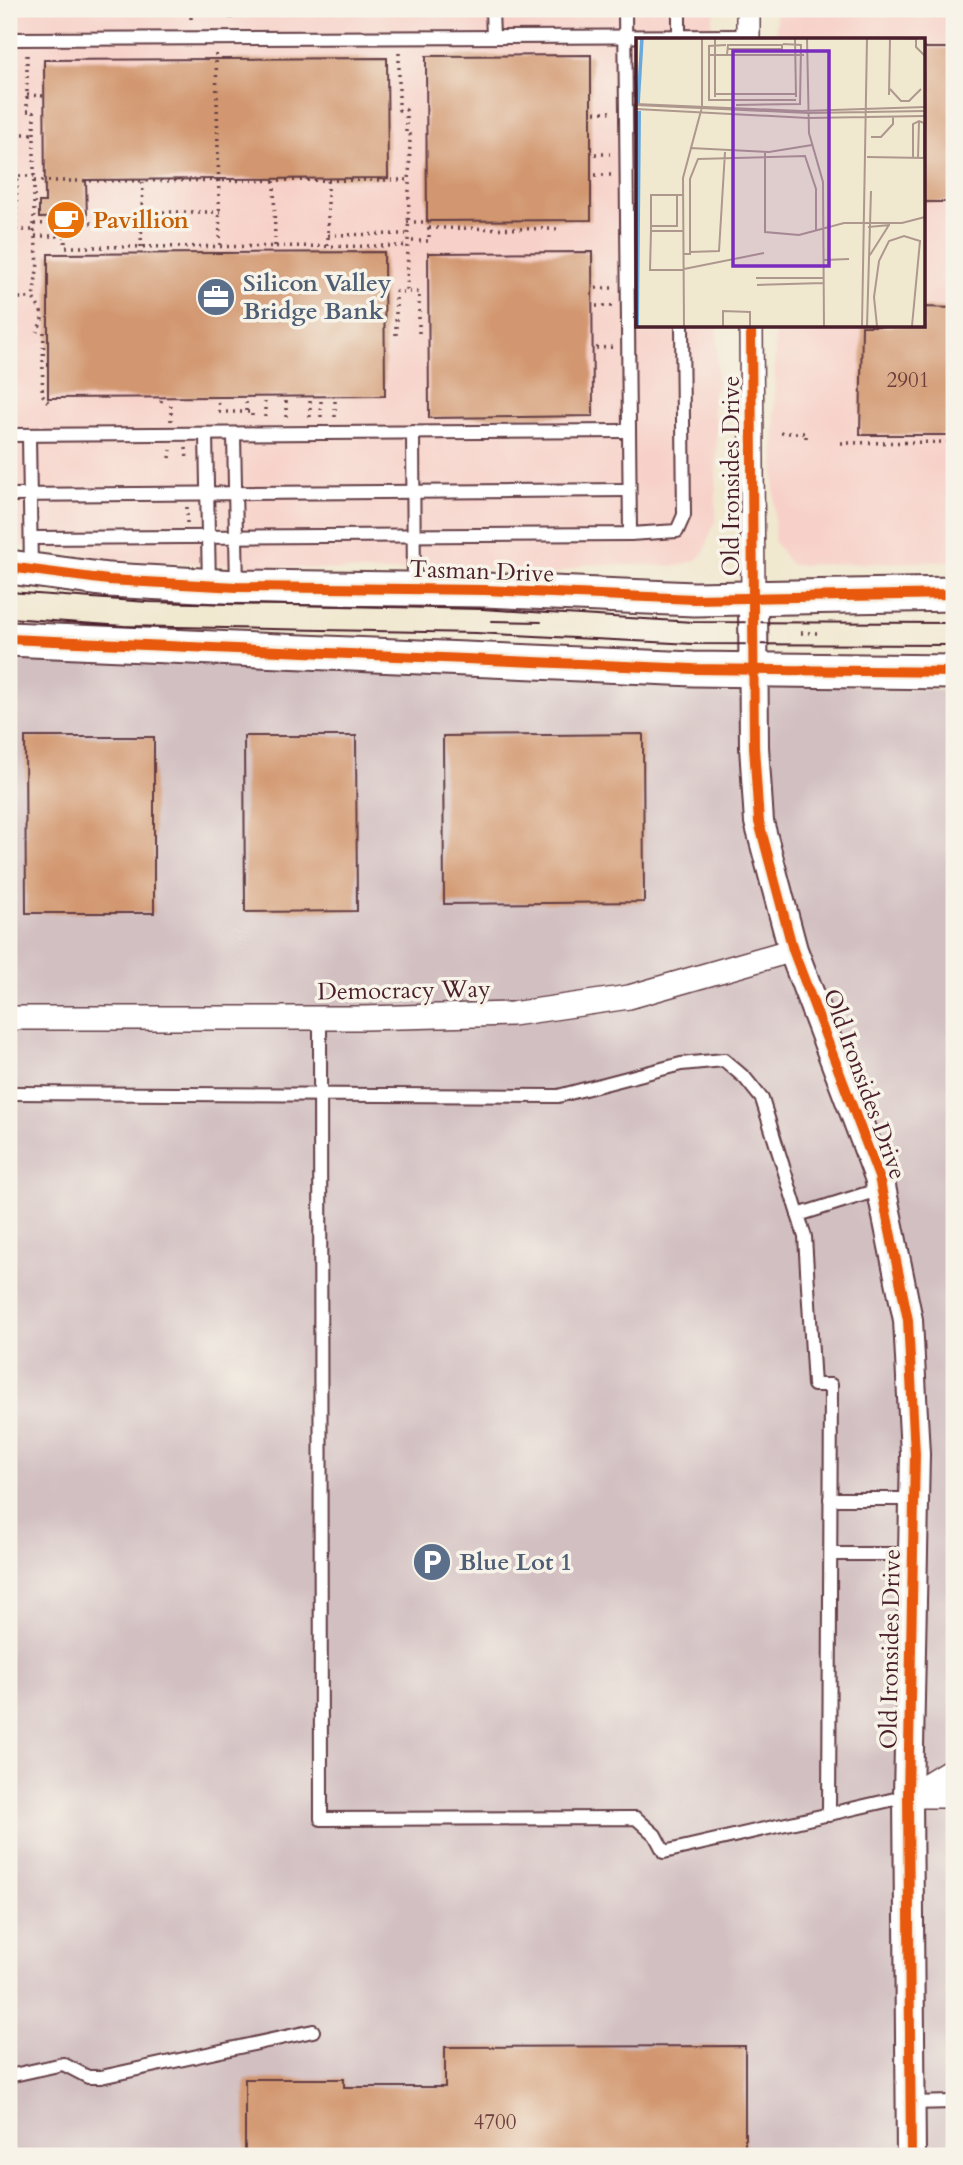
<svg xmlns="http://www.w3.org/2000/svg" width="963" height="2165" font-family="Cardo,serif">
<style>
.built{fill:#f7d1c9}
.industrial{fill:#d2bfc1}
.building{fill:#d29770}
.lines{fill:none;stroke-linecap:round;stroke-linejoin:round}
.service-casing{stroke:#633d44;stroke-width:16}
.minor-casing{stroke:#633d44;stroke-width:26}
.tertiary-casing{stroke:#633d44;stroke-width:32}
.secondary-casing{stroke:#633d44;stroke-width:37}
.path{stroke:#633d44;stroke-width:3.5;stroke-dasharray:2 5;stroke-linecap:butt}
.service{stroke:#fff;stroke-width:12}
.minor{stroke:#fff;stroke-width:23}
.tertiary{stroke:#fff;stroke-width:28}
.secondary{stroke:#fff;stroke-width:33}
.tram{stroke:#4a1f2b;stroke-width:2}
.cycleway-casing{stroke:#f7f3e8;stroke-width:15}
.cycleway{stroke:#e8590c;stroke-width:10}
.labels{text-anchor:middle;stroke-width:7;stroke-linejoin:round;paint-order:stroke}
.number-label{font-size:21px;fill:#6c3d3c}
.food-label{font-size:24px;font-weight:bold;fill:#c56008;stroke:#f7f3e8;text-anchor:start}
.service-label{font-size:24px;font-weight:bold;fill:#4e5e75;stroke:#f7f3e8;text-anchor:start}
.street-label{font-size:24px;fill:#4a1f2b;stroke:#f7f3e8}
.inset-river{fill:none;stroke:#69a8dc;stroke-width:3.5}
.inset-road{fill:none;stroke:#ae988e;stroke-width:2}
.view{fill:#7b2cbf;fill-opacity:0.15;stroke:#7b2cbf;stroke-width:3.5}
.inset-edge{fill:none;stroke:#4a1f2b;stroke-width:3.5}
</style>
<rect width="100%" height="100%" fill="#f7f3e8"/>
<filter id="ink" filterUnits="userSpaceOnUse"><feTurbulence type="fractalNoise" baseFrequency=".0143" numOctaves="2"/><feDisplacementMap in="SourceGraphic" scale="14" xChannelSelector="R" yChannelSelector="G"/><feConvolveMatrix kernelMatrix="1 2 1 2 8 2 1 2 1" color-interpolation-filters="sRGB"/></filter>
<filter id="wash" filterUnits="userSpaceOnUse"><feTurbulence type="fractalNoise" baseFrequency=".00686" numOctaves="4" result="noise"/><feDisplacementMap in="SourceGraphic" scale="28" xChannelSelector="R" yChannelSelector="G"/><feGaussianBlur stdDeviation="1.57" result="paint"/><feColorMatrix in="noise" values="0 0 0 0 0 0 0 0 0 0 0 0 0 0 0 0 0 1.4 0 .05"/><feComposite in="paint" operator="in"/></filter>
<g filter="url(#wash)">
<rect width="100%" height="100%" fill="#f1e8d0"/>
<g class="built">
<path d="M9 9H716L712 21V40H638V326H717V390L713 391V416H717L716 518 704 552 696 560 678 566 585 564 556 574 499 568 428 567 388 572 117 560 9 544Z"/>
<path d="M776 9H954V561L791 565 774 541 775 326H923V40H776Z"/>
</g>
<path class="industrial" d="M9 646 954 690V2156H9Z"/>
<g id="blocks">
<g class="building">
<rect x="923" y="48" width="31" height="154"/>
<path d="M591 55V220L427 221 426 56Z"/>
<path d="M387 58 388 178 86 180 87 217 39 218V202H45L44 60Z"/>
<path d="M384 252 385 396 48 398V254Z"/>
<path d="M592 252 593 416 429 418 428 253Z"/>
<path d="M923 307 954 308V435H860L862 326H923Z"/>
<path d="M643 734 644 902 444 904 443 736Z"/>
<path d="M244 736H356L357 911 245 912Z"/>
<path d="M25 737H154V913H26Z"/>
<path d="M745 2046V2156H245V2079H344V2087H445V2047Z"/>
</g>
</g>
</g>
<g filter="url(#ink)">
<use href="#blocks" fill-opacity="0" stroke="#633d44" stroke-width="2"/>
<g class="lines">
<g class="service-casing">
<g id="service">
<path d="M492 9 493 37"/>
<path d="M625 9 630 534"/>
<path d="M679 9V40"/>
<path d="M9 39 748 36"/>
<path d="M413 432 414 589"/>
<path d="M206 434 209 585"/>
<path d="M9 435 628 431"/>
<path d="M29 435 31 570"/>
<path d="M234 435 237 587"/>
<path d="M9 495 629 490"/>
<path d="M31 538 630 534 677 531 684 515 682 326"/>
<path d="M320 1018 321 1819 636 1818 655 1835 664 1852 908 1796"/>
<path d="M9 1093 558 1096 681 1064 724 1060 745 1078 762 1099 805 1237 814 1385H831L829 1815"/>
<path d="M798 1215 881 1189"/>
<path d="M830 1499H914"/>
<path d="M831 1554H913"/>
<path d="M9 2076 63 2064 88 2077H101L313 2031"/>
<path d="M910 2103 954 2102"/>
</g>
</g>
<g class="minor-casing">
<g id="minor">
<path d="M748 9V40"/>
<path d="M751 326 753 598"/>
<path d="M9 1018H364L512 1014 629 997 793 950"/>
<path d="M908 1796 954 1768"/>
<path d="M908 1796H954"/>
</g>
</g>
<g class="tertiary-casing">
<path id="tertiary" d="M753 598 754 747 759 822 793 950 879 1177 908 1320 915 1454 908 1796 911 2156"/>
</g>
<g class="secondary-casing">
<g id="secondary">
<path d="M9 567 108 580 237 587 485 590 694 599 954 594"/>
<path d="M9 639 693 669 954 672"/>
</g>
</g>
<g class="path">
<path d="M191 10V23"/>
<path d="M231 10V23"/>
<path d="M399 53V110H406V134L410 135 407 292"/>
<path d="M216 54 220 247"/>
<path d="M27 55V111H34V230L38 263 33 298 41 311 42 320 37 332"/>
<path d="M27 95 44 96"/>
<path d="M595 112H610"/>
<path d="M9 134H34"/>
<path d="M595 154H610"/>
<path d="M595 175H611"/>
<path d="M34 181 407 180"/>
<path d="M274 181 275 247"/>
<path d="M142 212H220"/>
<path d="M407 222H429V241H408"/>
<path d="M34 224 142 222"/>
<path d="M429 228 562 229"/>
<path d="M9 230H34"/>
<path d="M16 230 17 176H34"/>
<path d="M328 235 406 234"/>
<path d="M35 236H65V247L407 246"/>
<path d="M328 246V180"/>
<path d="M141 247 143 181"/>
<path d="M9 248 15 253 16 298H33"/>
<path d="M596 288H615"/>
<path d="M596 306H615"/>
<path d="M44 332 42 394 48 402"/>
<path d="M396 335V292H419V335"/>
<path d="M596 348 615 347"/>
<path d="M218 396 219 411"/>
<path d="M286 401V417"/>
<path d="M321 401V417"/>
<path d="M335 401V417"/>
<path d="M161 402 162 398"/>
<path d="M246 402V412"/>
<path d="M219 412H252V418"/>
<path d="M265 417V402"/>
<path d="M310 417V401"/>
<path d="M171 421V402"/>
<path d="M781 433H806V443"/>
<path d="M841 443 954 442"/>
<path d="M186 448 187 460"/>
<path d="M170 458 171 450"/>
<path d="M187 507V524"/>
<path d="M801 633H818"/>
</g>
<use href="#service" class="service"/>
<use href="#minor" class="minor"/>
<use href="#tertiary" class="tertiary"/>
<use href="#secondary" class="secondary"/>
<g class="tram">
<path d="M9 592 148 602 482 609 693 622 954 623"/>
<path d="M9 618 124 626 476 633 693 644 954 645"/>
<path d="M492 621 541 622"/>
</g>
<g class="cycleway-casing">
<g id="cycleway">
<path d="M751 326 754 747 759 822 793 950 879 1177 908 1320 915 1454 908 1796 911 2156"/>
<path d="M9 567 108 580 237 587 485 590 694 599 954 594"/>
<path d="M9 639 693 669 954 672"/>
</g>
</g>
<use href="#cycleway" class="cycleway"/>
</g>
</g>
<defs>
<g id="cafe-disc" transform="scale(2.0125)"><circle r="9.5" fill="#e8710a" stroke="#f7f3e8"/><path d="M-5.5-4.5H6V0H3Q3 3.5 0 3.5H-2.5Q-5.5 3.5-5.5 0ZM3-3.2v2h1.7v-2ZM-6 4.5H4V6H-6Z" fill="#fff"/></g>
<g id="office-disc" transform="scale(2.0125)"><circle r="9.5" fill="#5c6f8a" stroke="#f7f3e8"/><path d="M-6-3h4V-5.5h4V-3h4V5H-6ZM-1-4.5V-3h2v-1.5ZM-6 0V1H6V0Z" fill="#fff"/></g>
<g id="parking-disc" transform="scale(2.0125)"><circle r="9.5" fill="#5c6f8a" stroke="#f7f3e8"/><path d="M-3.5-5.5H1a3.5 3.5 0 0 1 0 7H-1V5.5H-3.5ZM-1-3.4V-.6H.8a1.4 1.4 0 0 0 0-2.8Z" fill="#fff"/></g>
</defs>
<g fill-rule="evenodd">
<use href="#cafe-disc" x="66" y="220"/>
<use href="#office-disc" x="216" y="297"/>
<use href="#parking-disc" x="432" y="1562"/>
</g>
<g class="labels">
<g class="number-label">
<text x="908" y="387">2901</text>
<text x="495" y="2129">4700</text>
</g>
<g class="food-label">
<text x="93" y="228">Pavillion</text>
</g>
<g class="service-label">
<text x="243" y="291">Silicon Valley<tspan x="243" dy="28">Bridge Bank</tspan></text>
<text x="459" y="1570">Blue Lot 1</text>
</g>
<g class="street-label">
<text transform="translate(731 476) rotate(-90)" y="8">Old Ironsides Drive</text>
<text transform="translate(482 571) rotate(2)" y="8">Tasman Drive</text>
<text transform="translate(404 990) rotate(-1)" y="8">Democracy Way</text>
<text transform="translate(865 1084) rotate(70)" y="8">Old Ironsides Drive</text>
<text transform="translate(890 1649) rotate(-89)" y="8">Old Ironsides Drive</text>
</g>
</g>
<g transform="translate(636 38)">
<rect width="289" height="289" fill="#f1e8d0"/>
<path d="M0 73H5L3 288H0Z" fill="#69a8dc"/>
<path class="inset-river" d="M2 67 6 0"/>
<path class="inset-road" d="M159 0 160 59M171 0 173 95 187 144 188 288M239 0 282 1M280 0V9L289 18M90 7 73 8V62H160M73 17H168M91 17 92 7H146V11H92M254 51 265 63H273L285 51M79 56H160M253 57 254 0M79 59V0M0 66 166 73 289 69M0 67 172 75 289 73M100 67 164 66 165 7 147 6M0 71 172 80 289 78M235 99H245L257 86V79M54 110 133 114 176 107M129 114V194L163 197 208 185H266L289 179M231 119 289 120M277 120V86L283 83 288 85V120M282 120 283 83M14 188H41V157M232 189 254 187M15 193V157H47M47 193H15L14 232H48M54 214 83 213 89 114M48 216H54V141L62 121 169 118 180 151V193M234 217 253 187M188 222 213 221M48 231 128 215M120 240H188M121 247 188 245M48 288 47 140 66 69V0M87 288V273L114 274V288M226 288 231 0M231 288 235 153M241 288 238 259 243 223 253 203 268 198 284 203 276 288"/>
<path class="view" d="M97 13H193V228H97Z"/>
<rect width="289" height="289" class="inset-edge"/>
</g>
<rect width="963" height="2165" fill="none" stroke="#f7f3e8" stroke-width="35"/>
</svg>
